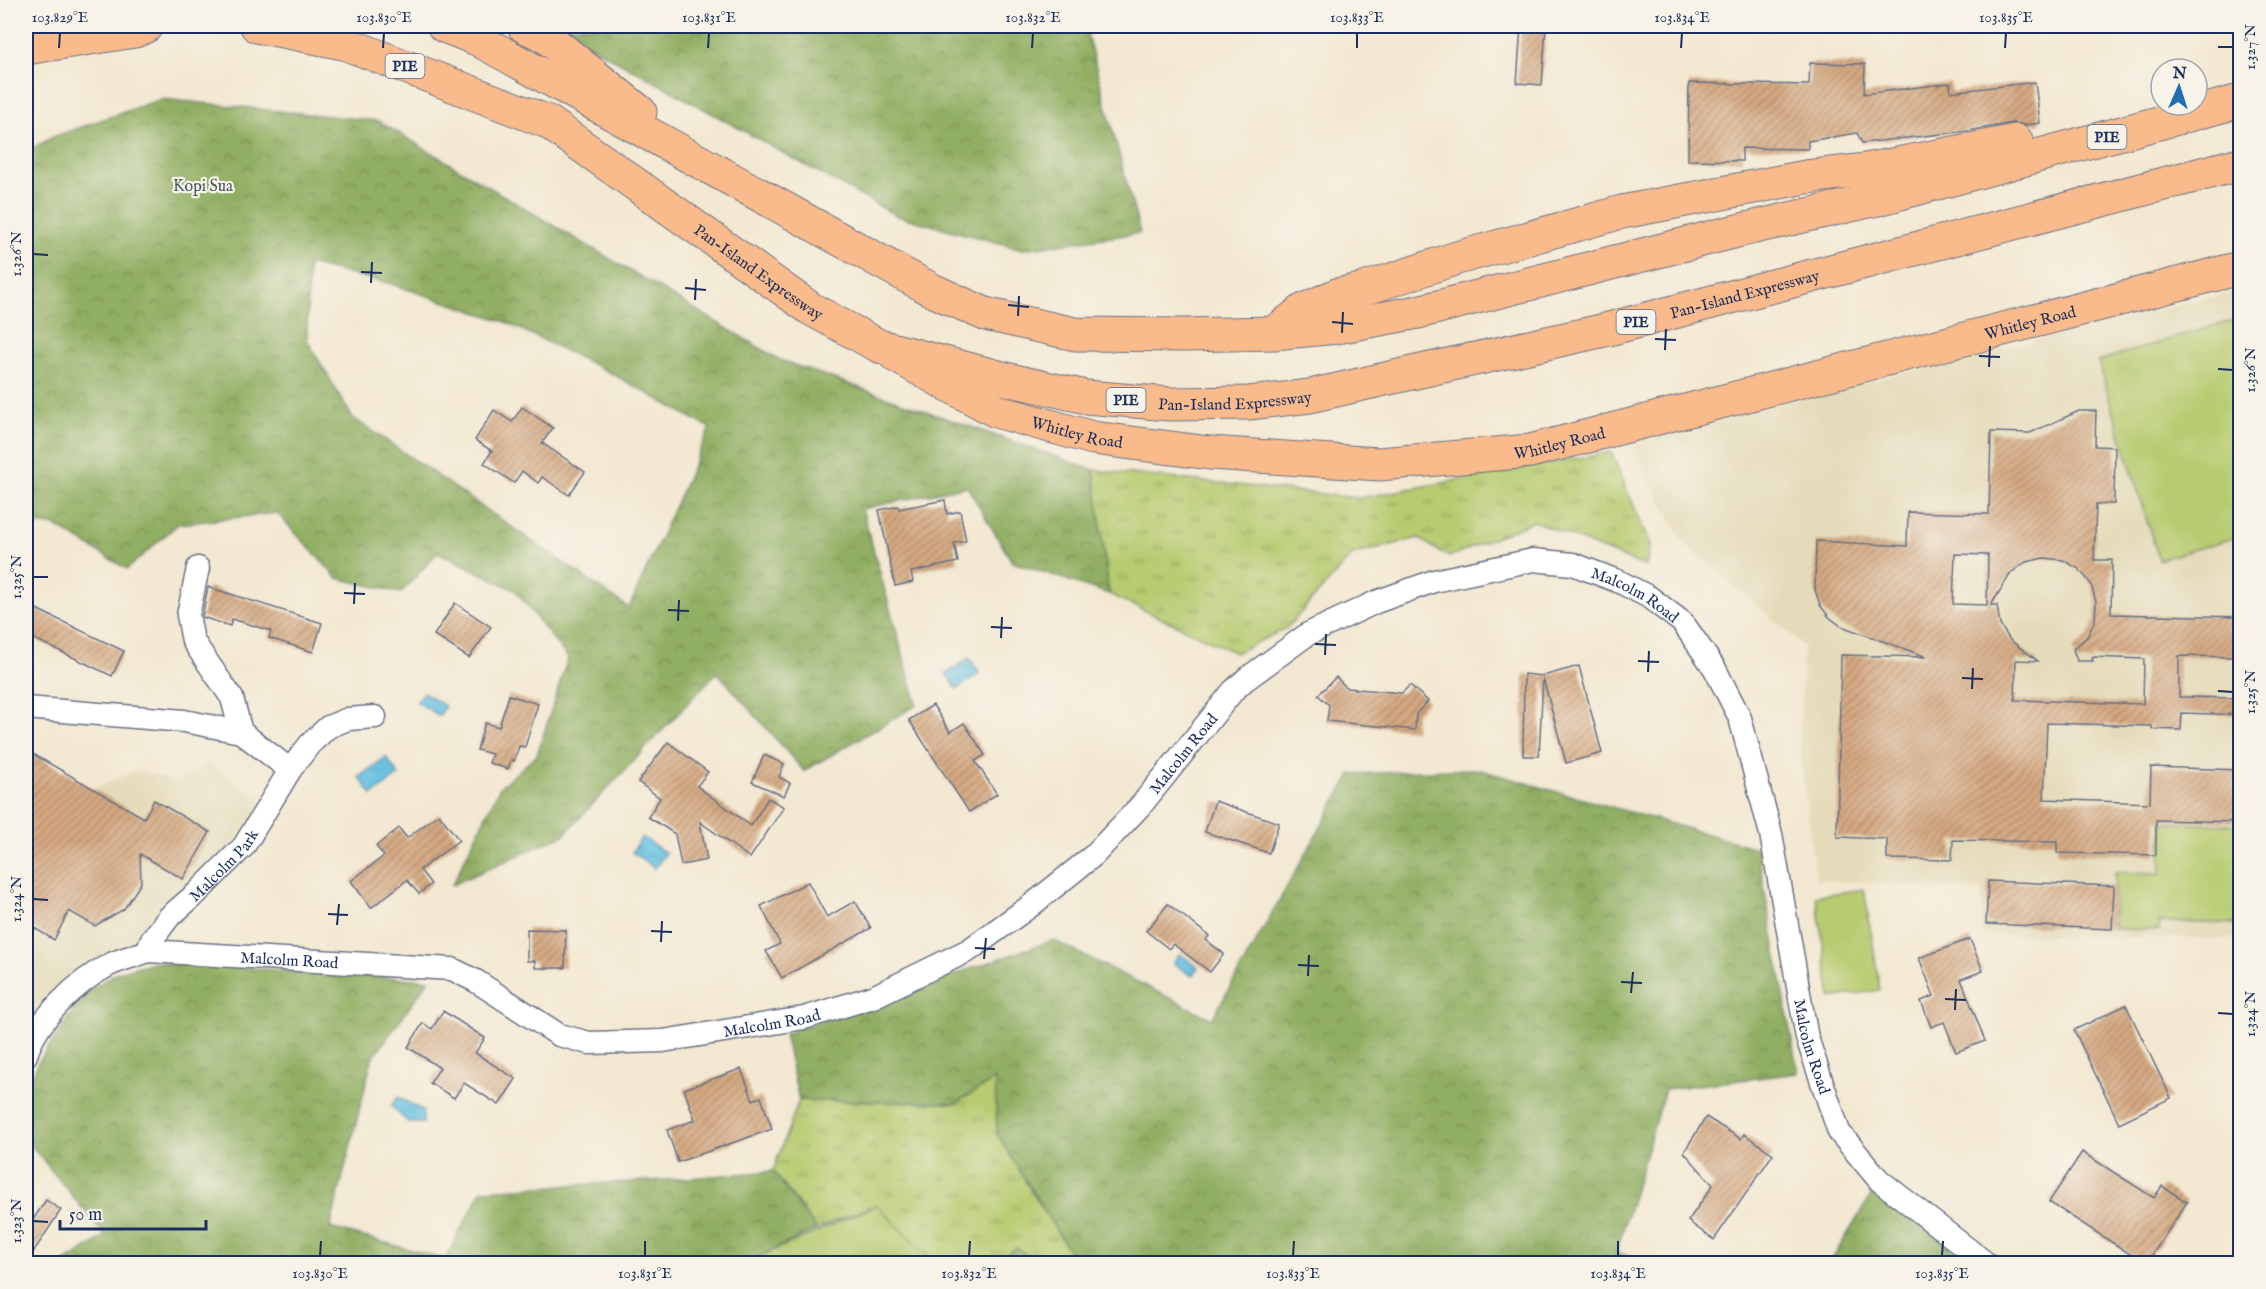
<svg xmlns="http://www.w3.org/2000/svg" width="2266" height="1289" font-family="'IM FELL English',serif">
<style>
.built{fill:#e5dbba}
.grass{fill:url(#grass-tufts);stroke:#697d66;stroke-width:1.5}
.forest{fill:url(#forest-crowns);stroke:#566f60;stroke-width:1.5;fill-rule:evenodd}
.park{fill:#b7cb6f;stroke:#697d66;stroke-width:1.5}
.water{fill:url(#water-ripples);stroke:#3e779f;stroke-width:1.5}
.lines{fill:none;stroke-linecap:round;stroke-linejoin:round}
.stream{stroke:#62bfe0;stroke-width:6}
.building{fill:url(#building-hatch);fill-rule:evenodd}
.minor-casing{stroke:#677086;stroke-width:25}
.primary-casing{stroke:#677086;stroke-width:35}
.motorway-casing{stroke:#677086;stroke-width:35}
.minor{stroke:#fff;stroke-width:22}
.primary{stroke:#fabb8c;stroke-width:33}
.motorway{stroke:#fabb8c;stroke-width:33}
.ticks{fill:none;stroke:#1b2f5e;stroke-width:2}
.labels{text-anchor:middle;stroke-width:4.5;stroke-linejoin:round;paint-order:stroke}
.shield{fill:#f7f3e8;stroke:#5d6a87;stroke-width:1.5}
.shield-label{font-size:15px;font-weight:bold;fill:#1b2f5e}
.park-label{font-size:16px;fill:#425662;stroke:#f7f3e8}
.street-label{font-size:16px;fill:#1b2f5e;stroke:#f7f3e8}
.neatline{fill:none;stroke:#1b2f5e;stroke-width:2}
.ticks-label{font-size:15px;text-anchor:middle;fill:#1b2f5e}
</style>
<defs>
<pattern id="grass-tufts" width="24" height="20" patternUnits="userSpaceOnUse" patternTransform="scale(1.5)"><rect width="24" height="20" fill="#b7cb6f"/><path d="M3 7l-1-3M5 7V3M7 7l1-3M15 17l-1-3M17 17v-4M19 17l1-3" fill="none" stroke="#94a55e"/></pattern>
<pattern id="forest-crowns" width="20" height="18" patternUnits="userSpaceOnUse" patternTransform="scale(1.5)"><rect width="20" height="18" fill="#91af62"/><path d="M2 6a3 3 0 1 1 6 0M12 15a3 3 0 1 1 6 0" fill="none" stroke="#768f54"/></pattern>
<pattern id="water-ripples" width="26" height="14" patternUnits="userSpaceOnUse" patternTransform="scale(1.5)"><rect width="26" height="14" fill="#62bfe0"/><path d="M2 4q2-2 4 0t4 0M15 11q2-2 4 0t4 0" fill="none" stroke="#509cb9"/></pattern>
<pattern id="building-hatch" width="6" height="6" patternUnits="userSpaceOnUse" patternTransform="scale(1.5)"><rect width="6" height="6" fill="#d5a981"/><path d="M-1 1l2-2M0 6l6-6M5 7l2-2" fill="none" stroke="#ac8a6d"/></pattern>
</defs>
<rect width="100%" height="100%" fill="#f7f3e8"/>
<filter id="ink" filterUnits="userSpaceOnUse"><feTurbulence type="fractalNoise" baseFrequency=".0167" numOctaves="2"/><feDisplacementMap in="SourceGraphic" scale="12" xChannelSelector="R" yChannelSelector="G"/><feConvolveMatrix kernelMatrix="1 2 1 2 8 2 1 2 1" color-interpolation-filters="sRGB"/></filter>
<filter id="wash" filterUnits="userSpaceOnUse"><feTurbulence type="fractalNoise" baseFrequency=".008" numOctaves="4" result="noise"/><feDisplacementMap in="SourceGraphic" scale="24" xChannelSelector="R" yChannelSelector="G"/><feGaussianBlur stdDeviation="1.35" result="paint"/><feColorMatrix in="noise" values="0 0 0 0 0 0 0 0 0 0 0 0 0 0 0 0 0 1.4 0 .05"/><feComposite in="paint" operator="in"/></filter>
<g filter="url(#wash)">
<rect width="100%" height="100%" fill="#f3e8d1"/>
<g class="built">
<path d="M2240 290V939L1982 934V890L1816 880 1799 744 1804 646 1684 543 1628 440Z"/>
<path d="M26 750 91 790 137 770 178 782 208 762 264 803 148 951 109 964 26 1050Z"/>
</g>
<g class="grass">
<path d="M1611 452 1650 544 1646 567 1534 521 1449 557 1418 538 1352 555 1287 628 1236 653 1109 594 1094 470 1359 498Z"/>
<path d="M995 1079 1025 1181 1077 1263H1036L1017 1248 992 1263H933L876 1205 816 1229 773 1171 799 1100 956 1103Z"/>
</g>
<g class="forest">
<path d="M554 26H1085L1140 233 1022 249 897 216Z"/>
<path d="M161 99 378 121 780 360 1094 470 1109 594 1012 562 967 486 862 509 917 705 804 771 717 672 564 835 452 885 500 787 537 755 568 658 515 590 438 552 401 593 337 578 277 513 178 524 127 569 54 525H26V152L53 137ZM308 264 392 284 506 322 611 373 710 428 629 608 352 417 307 340Z"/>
<path d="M1477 769 1757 848 1798 1073 1665 1089 1616 1253 1667 1263 1077 1264 997 1134 995 1079 956 1103 799 1100 784 1034 1053 940 1212 1019 1351 774Z"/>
<path d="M152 962 429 980 372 1059 330 1228 445 1259 482 1190 665 1180 773 1171 816 1229 752 1260 753 1264 64 1263 105 1236 26 1139V1095L37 1064 86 993 116 973Z"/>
<path d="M1875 1189 1970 1264H1829Z"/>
<path d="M1017 1248 1036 1263H992Z"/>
</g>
<g class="park">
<path d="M2240 318V536L2159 560 2098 361Z"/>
<path d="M2162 823 2240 825V924L2160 922 2159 930 2114 929 2115 872 2161 873Z"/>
<path d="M1864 889 1880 990 1831 998 1816 896Z"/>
<path d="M877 1205 933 1263H753L752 1260Z"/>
</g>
<g class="water">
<path d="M969 658 980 673 957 689 946 674Z"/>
<path d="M423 692 445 706 439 716 417 702Z"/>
<path d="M386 757 399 775 372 795 359 777Z"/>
<path d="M642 837 666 853 655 868 632 852Z"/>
<path d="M1180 954 1198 967 1192 976 1173 963Z"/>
<path d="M398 1097 423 1111V1123H409L391 1106Z"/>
</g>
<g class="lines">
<path class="stream" d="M939 1264 943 1260"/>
</g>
<g id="blocks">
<g class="building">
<path d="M1521 26H1546L1542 85 1517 83Z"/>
<path d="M1810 63 1865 64 1864 94 1950 83 1951 92 2035 82 2040 123 2025 125 2012 123 1968 131 1862 143 1857 133 1808 141V149L1742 148V161L1688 160 1689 83 1809 85Z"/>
<path d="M522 407 553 428 542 443 585 472 569 495 542 477 538 483 522 471 514 483 484 463 492 451 475 440 494 410 512 422Z"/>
<path d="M2079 411H2096L2095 446 2115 447 2114 504H2096L2094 560H2112L2111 614 2241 617V657L2179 656V697L2241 698V715L2182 713 2181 730 2152 729V726L2047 723 2044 799 2150 803 2151 767 2241 770V822L2156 820V855L2057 853V842L1953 840 1952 860 1887 859V839L1837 837 1841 655 1927 657 1841 626 1829 617 1820 605 1815 590 1816 541 1907 546 1908 512 1989 514 1991 432 2030 433ZM1955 554 1988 555 1987 605 1953 604ZM2044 558 2063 560 2079 569 2091 584 2096 602 2095 620 2087 637 2073 649 2077 661H2093L2092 657 2144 659 2143 704 2015 700 2016 660 2038 661 2010 640 2000 625 1997 605H1991L2011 573 2026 562Z"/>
<path d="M945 500 947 514 960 511 966 541 954 543 958 562 911 572 913 582 895 586 879 510 898 506 899 509Z"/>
<path d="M208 587 322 623 313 652 269 638 271 631 232 619 230 626 202 617Z"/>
<path d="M455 603 491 627 469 658 434 635Z"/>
<path d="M26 604 124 651 112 676 26 635Z"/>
<path d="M1579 666 1602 753 1566 763 1543 678 1539 756H1523L1524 674 1543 676Z"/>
<path d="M1336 677 1347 688 1402 693 1410 685 1428 701 1416 714 1415 730 1327 721 1329 705 1318 695Z"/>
<path d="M509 695 538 704 525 747 519 746 514 761 511 760 508 769 489 763 492 754 477 750 485 723 499 727Z"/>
<path d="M933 705 950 732 964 723 985 755 975 761 997 794 969 812 909 720Z"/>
<path d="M668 742 708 772 697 786 751 826 768 798 784 807 750 858 700 822 707 860 681 865 675 834 648 817 660 798 638 782Z"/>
<path d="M26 750 144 818 154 800 210 832 183 879 140 854 141 883 124 909 95 926 69 911 54 940 26 923Z"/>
<path d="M764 755 784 764 779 777 790 783 784 796 752 782Z"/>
<path d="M1215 801 1279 823 1269 853 1205 832Z"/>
<path d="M439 814 459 840 420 870 431 884 419 894 407 880 371 908 351 881 384 856 376 846 399 828 407 838Z"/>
<path d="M1988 881 2114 886 2112 929 1986 924Z"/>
<path d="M808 882 827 917 855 901 871 928 782 978 766 951 780 944 761 906Z"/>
<path d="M1168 904 1209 936 1206 940 1224 954 1210 972 1173 944 1169 949 1146 931Z"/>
<path d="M527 929 566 930 565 968H535V961H527Z"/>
<path d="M1970 939 1983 971 1961 979 1985 1041 1956 1052 1944 1022 1931 1027 1921 1001 1934 996 1919 958Z"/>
<path d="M2126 1005 2171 1098 2119 1123 2074 1030Z"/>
<path d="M443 1011 485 1038 475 1053 516 1079 499 1105 464 1083 454 1098 430 1083 440 1068 408 1047 423 1023 432 1029Z"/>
<path d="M741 1069 753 1100 761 1097 772 1129 678 1162 667 1130 695 1120 684 1089Z"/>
<path d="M1706 1117 1741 1139 1744 1134 1773 1154 1714 1240 1688 1221 1713 1185 1684 1152Z"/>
<path d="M2082 1152 2154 1198 2162 1186 2187 1202 2147 1263H2144L2049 1202Z"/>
<path d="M46 1200 61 1210 26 1263V1230Z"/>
</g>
</g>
</g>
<g filter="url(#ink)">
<use href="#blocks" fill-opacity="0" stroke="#677086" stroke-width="1.5"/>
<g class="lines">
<g class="minor-casing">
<g id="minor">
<path d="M198 568 188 615 193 641 232 698 241 732"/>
<path d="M26 708 184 721 241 732 290 770"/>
<path id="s1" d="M148 951 151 941 169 917 198 892 244 846 290 770 310 744 328 727 348 719 375 717"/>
<path id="s2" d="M26 1055C37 1020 76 982 109 965 121 959 135 956 148 951L452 969 476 981 559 1035 589 1043 663 1041 804 1018 873 997 969 950 1033 904 1094 855 1142 804 1233 691 1245 680 1308 634 1376 602 1434 581 1533 560 1573 564 1620 582 1649 597 1683 623 1715 669 1740 718 1771 834 1807 1038 1839 1132 1879 1180 1987 1264"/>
</g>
</g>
<g class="primary-casing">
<g id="primary">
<path d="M26 48 135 31 146 26"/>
<path id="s3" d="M896 356 996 411 1093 438 1210 453 1379 464 1530 451 2240 268"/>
</g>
</g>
<g class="motorway-casing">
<g id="motorway">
<path id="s4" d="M257 26 344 43 548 122 811 309 879 346 1006 379 1086 397 1170 404 1249 403 1310 396 1376 381 1605 330 2240 164"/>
<path d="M444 26 477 39 932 290 985 314 1075 334 1184 335 1274 333 1337 327 1418 312 1737 231 1878 199 2240 101"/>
<path d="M524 26 544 35 640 112"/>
<path d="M1275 332 1304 310 1337 295 1361 290 1457 258 1622 212 1806 177 1866 170 2016 141"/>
</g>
</g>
<use href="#minor" class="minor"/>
<use href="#primary" class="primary"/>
<use href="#motorway" class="motorway"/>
</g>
</g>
<path class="ticks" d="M2218 47H2233M59 48 60 33M383 48 384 33M708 48 709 33M1032 48 1033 33M1357 48V33M1681 48 1682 33M2005 48 2006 33M33 254 48 255M361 272 382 273M371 283 372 262M685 288 706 290M695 300 696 279M1008 305 1029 307M1018 316 1019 296M1332 322 1353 324M1342 333 1343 312M1655 339 1676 340M1665 350 1666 329M1979 356 2000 357M1989 367 1990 346M2218 369 2233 370M33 577H48M344 593 365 594M354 604 355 583M668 610 689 611M678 621 679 600M991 627 1012 628M1001 638 1002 617M1315 644 1336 645M1325 655 1326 634M1638 661 1659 662M1648 672 1649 651M1962 678 1983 679M1972 689 1973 668M2218 691 2233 692M33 899 48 900M328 914 348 915M337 925 339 904M651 931 672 932M661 942 662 921M975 948 995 949M984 959 986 938M1298 965 1319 966M1308 976 1309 955M1621 982 1642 983M1631 993 1633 972M1945 999 1966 1000M1955 1010 1956 989M2218 1013 2233 1014M33 1221 48 1222M320 1256 321 1241M645 1256V1241M969 1256 970 1241M1293 1256 1294 1241M1618 1256V1241M1942 1256 1943 1241"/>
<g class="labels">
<g class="shield">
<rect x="385.5" y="54" width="39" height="24" rx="4.5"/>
<rect x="2087.5" y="125" width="39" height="24" rx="4.5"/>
<rect x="1616.5" y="310" width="39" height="24" rx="4.5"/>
<rect x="1106.5" y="388" width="39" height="24" rx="4.5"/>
</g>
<g class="shield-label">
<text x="405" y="71">PIE</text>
<text x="2107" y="142">PIE</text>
<text x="1636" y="327">PIE</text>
<text x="1126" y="405">PIE</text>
</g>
<g class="park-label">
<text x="203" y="191">Kopi Sua</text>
</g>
<g class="street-label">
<text dy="6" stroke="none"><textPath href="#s4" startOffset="566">Pan-Island Expressway</textPath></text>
<text dy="6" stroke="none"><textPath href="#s4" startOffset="1592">Pan-Island Expressway</textPath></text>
<text dy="6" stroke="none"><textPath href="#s3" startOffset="1170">Whitley Road</textPath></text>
<text dy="6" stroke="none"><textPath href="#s4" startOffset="1070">Pan-Island Expressway</textPath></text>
<text dy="6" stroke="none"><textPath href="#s3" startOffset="198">Whitley Road</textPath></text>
<text dy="6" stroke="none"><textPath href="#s3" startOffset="684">Whitley Road</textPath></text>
<text dy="6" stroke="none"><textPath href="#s2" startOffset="1838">Malcolm Road</textPath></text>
<text dy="6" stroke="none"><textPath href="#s2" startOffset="1316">Malcolm Road</textPath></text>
<text dy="6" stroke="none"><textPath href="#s1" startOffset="116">Malcolm Park</textPath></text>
<text dy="6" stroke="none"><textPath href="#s2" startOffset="308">Malcolm Road</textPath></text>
<text dy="6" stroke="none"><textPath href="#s2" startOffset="812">Malcolm Road</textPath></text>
<text dy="6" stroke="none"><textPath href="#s2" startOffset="2342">Malcolm Road</textPath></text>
</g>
</g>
<rect width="2266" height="1289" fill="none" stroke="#f7f3e8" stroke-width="66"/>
<g transform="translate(2179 87) rotate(3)"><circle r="28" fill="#f7f3e8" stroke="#9fa5b1" stroke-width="1.5"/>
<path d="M0-4.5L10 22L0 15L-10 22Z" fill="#1f6fb2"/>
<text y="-9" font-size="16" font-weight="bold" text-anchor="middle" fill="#1b2f5e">N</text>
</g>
<path d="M60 1220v9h146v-9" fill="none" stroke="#1b2f5e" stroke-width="3"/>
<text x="69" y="1220" font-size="18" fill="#1b2f5e" stroke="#f7f3e8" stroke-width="4.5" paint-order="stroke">50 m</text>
<rect x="33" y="33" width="2200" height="1223" class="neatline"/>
<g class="ticks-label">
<text x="60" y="22">103.829°E</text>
<text x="384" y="22">103.830°E</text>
<text x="709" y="22">103.831°E</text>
<text x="1033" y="22">103.832°E</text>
<text x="1357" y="22">103.833°E</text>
<text x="1682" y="22">103.834°E</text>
<text x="2006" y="22">103.835°E</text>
<text transform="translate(2250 47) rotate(-90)" y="5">1.327°N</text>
<text transform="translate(16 254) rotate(-90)" y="5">1.326°N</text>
<text transform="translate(2250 370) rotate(-90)" y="5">1.326°N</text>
<text transform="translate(16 577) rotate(-90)" y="5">1.325°N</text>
<text transform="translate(2250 692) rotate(-90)" y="5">1.325°N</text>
<text transform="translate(16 899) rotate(-90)" y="5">1.324°N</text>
<text transform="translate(2250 1014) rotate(-90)" y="5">1.324°N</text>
<text transform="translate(16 1221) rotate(-90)" y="5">1.323°N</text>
<text x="320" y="1278">103.830°E</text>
<text x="645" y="1278">103.831°E</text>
<text x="969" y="1278">103.832°E</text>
<text x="1293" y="1278">103.833°E</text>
<text x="1618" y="1278">103.834°E</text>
<text x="1942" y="1278">103.835°E</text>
</g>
</svg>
